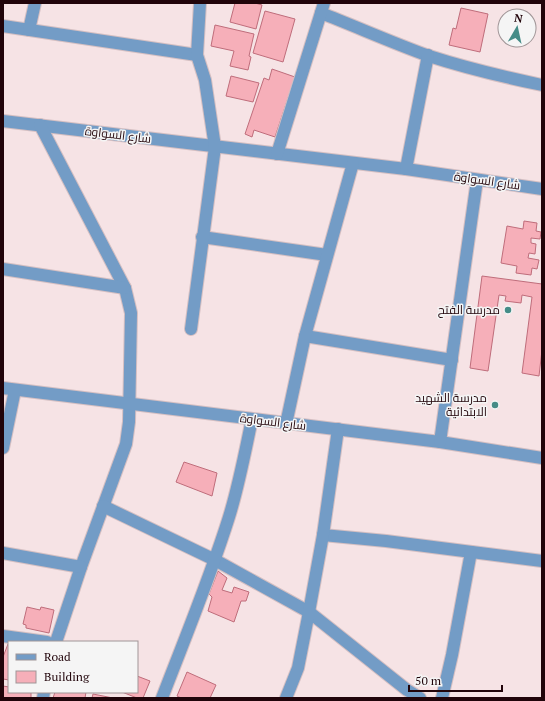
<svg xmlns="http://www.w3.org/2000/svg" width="545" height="701" font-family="'PT Serif',Cairo,serif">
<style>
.building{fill:#f6afb9;stroke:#bf6d7b}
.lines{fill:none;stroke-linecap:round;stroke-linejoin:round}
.minor-casing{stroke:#d4bfc2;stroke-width:14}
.minor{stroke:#739cc6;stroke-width:12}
.poi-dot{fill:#458c87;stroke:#f5f5f5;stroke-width:1.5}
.labels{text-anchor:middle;stroke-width:3;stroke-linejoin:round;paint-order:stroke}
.street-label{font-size:12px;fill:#21040a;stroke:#f5f5f5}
.poi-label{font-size:12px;fill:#21040a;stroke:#f5f5f5;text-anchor:end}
</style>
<rect width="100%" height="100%" fill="#f6e3e5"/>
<g class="building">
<path d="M235 3H255L262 5 256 29 230 22Z"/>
<path d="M461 8 488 14 480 52 449 45 453 28 456 29Z"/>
<path d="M265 11 295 19 283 62 253 53Z"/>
<path d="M215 25 254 34 249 56 251 57 248 70 230 66 234 51 211 46Z"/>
<path d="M272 69 295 77 275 137 254 130 252 137 245 134 264 78 269 80Z"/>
<path d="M231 76 259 83 253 102 226 96Z"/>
<path d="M524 221 537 223 536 231 541 232 540 239 531 238V243L536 244 535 254 529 253 528 258 539 260 537 269 532 268 531 275 516 273 517 266 501 263 507 226 523 229Z"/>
<path d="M482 276 542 284V350L539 376 522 373 532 297 522 295 521 303 505 301 506 296 499 295 488 371 470 368Z"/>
<path d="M184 462 217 473 212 496 176 482Z"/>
<path d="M218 571 227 578 222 590 232 593 234 587 249 592 246 601H241L234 622 208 611 212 597 209 594Z"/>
<path d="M27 607 40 610 41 607 54 610 49 633 26 628V625L23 624Z"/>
<path d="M8 644H9V680L3 679V657Z"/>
<path d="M187 672 216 685 210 698H181L177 696Z"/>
<path d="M137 676 150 681 143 698H137L122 692H137Z"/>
<path d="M3 686 9 687V692H31V698H3Z"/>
<path d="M55 692H86L85 698H53Z"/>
<path d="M93 694 113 698H92Z"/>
</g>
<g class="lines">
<g class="minor-casing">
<g id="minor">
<path d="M321 13C357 27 393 43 429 56 466 68 504 77 542 85"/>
<path d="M3 26 197 55"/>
<path d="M29 30 35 3"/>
<path d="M3 121 406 169 542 189"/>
<path d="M40 125 125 288 131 313 129 422 126 444 81 567 56 642"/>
<path d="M277 154 324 3"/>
<path d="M406 169 428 55"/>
<path d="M202 237 327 255"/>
<path d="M3 269 125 288"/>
<path d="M191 329 215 147 205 80 197 55 200 3"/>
<path d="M305 336 452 360"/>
<path d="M3 388 440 442 542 458"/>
<path d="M286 424 305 336 353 163"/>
<path d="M440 442 477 180"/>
<path d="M3 448 15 390"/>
<path d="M103 506 215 560 309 612 407 690 420 698"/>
<path d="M323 535 386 541 542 561"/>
<path d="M3 553 81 567"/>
<path d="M3 636 47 642"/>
<path d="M43 698 44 692"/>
<path d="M162 698C185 638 210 578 229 517 239 485 245 452 252 419"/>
<path d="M286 698 298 668 309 612 323 535 338 429"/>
<path d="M442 698 452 655 471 552"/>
</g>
</g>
<use href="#minor" class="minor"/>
</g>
<g class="poi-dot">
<circle cx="508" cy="310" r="4"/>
<circle cx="495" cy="405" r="4"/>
</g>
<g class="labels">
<g class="street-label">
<text transform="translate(118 135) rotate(7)" y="4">شارع السواوة</text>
<text transform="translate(487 181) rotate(8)" y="4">شارع السواوة</text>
<text transform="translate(273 422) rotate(7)" y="4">شارع السواوة</text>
</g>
<g class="poi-label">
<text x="500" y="314">مدرسة الفتح</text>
<text x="487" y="402">مدرسة الشهيد<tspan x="487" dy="14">الابتدائية</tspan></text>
</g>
</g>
<rect width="545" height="701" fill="none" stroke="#21040a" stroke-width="8"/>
<rect x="8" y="641" width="130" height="52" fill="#f5f5f5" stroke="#a09597"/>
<rect x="16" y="654" width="20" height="6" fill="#739cc6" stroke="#a09597"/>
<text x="44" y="661" font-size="12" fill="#21040a">Road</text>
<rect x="16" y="671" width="20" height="12" fill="#f6afb9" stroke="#a09597"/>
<text x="44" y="681" font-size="12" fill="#21040a">Building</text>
<g transform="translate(517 28) rotate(9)"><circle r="19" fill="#f5f5f5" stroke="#a09597"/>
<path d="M0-3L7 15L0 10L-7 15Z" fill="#458c87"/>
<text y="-6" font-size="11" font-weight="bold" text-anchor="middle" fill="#21040a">N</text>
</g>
<path d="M409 685v6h93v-6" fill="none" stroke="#21040a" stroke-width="2"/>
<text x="415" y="685" font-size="12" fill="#21040a" stroke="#f5f5f5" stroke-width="3" paint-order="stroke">50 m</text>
</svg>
